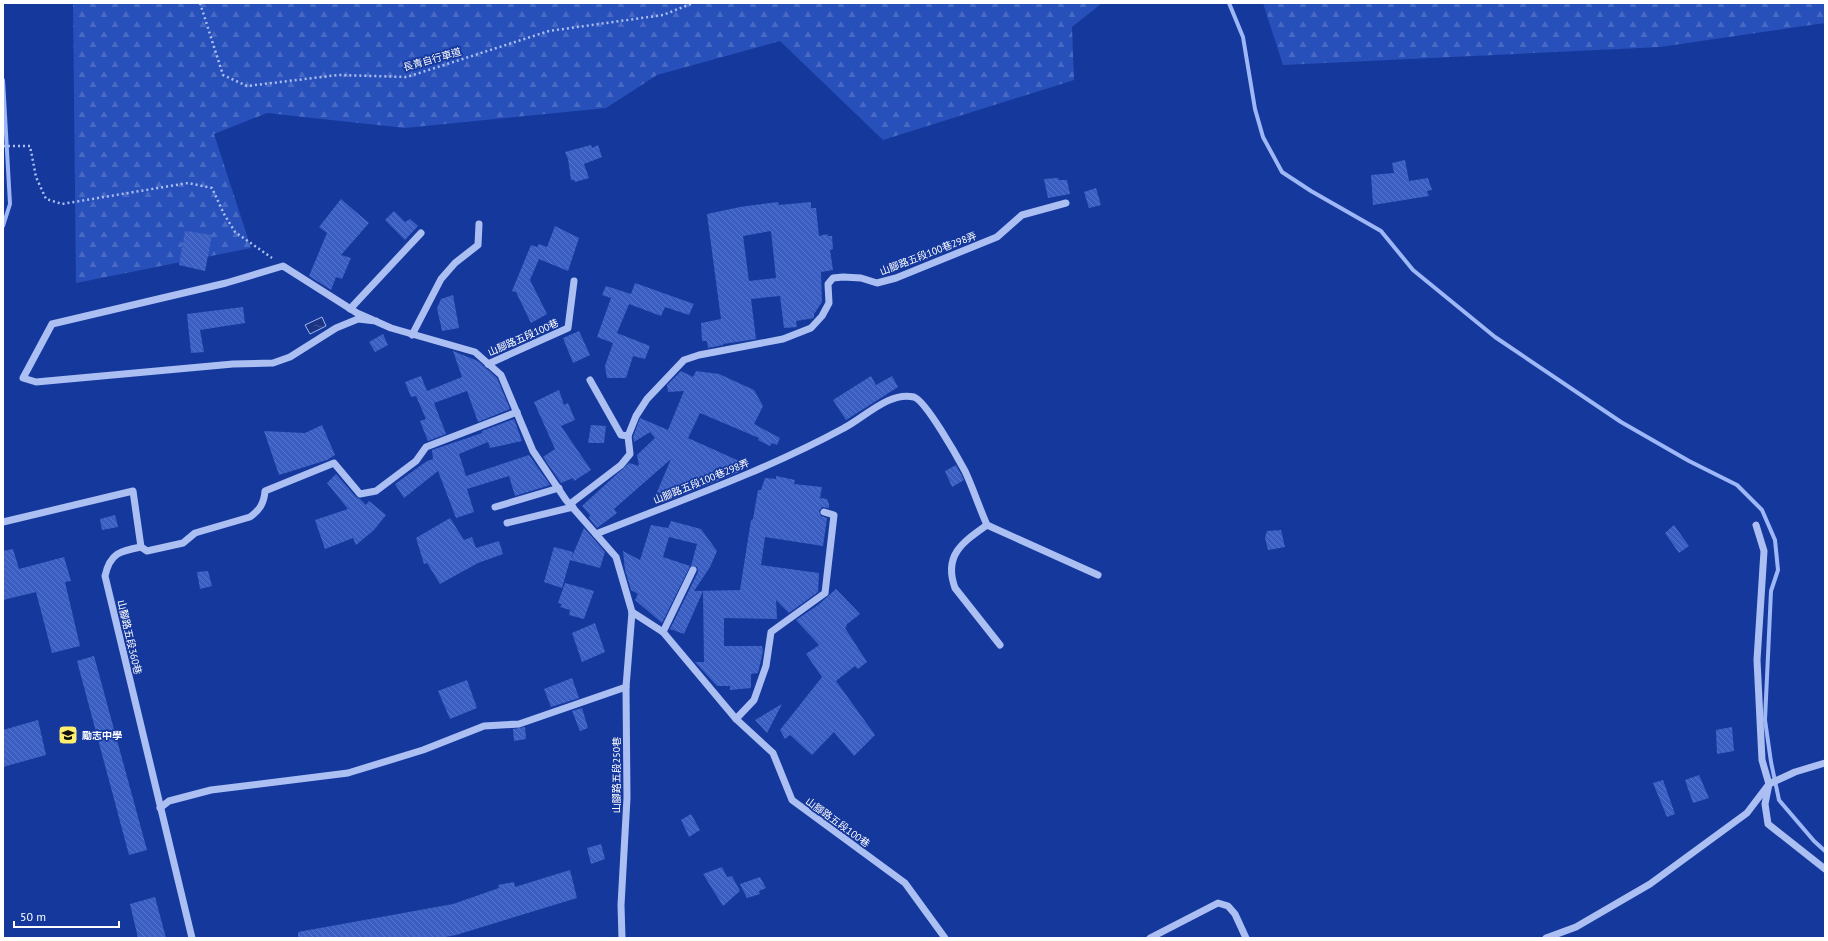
<svg xmlns="http://www.w3.org/2000/svg" width="1828" height="941" font-family="'PT Sans','Noto Sans TC',sans-serif">
<style>
.forest{fill:url(#forest-firs)}
.water{fill:url(#water-ripples);stroke:#9eb7f6}
.lines{fill:none;stroke-linecap:round;stroke-linejoin:round}
.stream{stroke:#9eb7f6;stroke-width:4}
.building{fill:url(#building-back-hatch);fill-rule:evenodd}
.path{stroke:#acbff3;stroke-width:2.5;stroke-dasharray:2 3;stroke-linecap:butt}
.minor{stroke:#acbff3;stroke-width:7}
.labels{text-anchor:middle;stroke-width:3.5;stroke-linejoin:round;paint-order:stroke}
.street-label{font-size:10px;fill:#fff;stroke:#15389d}
.poi-label{font-size:10px;font-weight:bold;fill:#fff;stroke:#15389d;text-anchor:start}
</style>
<defs>
<pattern id="forest-firs" width="22" height="20" patternUnits="userSpaceOnUse"><rect width="22" height="20" fill="#2850ba"/><path d="M5 1l3.5 6h-7zM16 11l3.5 6h-7z" fill="#486ac4"/></pattern>
<pattern id="water-ripples" width="26" height="14" patternUnits="userSpaceOnUse"><rect width="26" height="14" fill="#1c3583"/><path d="M2 4q2-2 4 0t4 0M15 11q2-2 4 0t4 0" fill="none" stroke="#3e5396"/></pattern>
<pattern id="building-back-hatch" width="6" height="6" patternUnits="userSpaceOnUse"><rect width="6" height="6" fill="#3a5ec2"/><path d="M-1 5l2 2M0 0l6 6M5-1l2 2" fill="none" stroke="#5876cb"/></pattern>
</defs>
<rect width="100%" height="100%" fill="#15389d"/>
<g class="forest">
<path d="M73 3H1102L1072 27 1074 80 883 140 780 41 657 75 606 108 405 128 267 113 214 134 251 248 76 283Z"/>
<path d="M1263 3H1825V23L1660 47 1283 65Z"/>
</g>
<path class="water" d="M322 317 326 326 310 334 305 325Z"/>
<g class="lines">
<g class="stream">
<path d="M1229 3 1243 37 1255 109 1263 137 1282 172 1311 191 1381 231 1413 270 1495 337 1621 422 1689 461 1737 485 1762 510 1775 540 1778 570 1771 591 1765 720 1771 762 1779 800 1814 841 1825 851"/>
<path d="M3 80 10 204 3 226"/>
</g>
</g>
<g class="building">
<path d="M591 145 592 148 598 145 602 157 584 164 589 178 575 182 574 180H571L568 159 565 152Z"/>
<path d="M1405 160 1409 181 1428 178 1432 190 1427 191 1429 196 1373 205 1371 175 1394 173 1392 163Z"/>
<path d="M1058 178 1059 180H1067L1070 194 1048 198 1044 179Z"/>
<path d="M1096 188 1101 205 1089 208 1084 192Z"/>
<path d="M341 199 369 223 341 255 351 258 342 279 336 277 331 290 309 276 327 233 319 227Z"/>
<path d="M778 202 779 205 811 202V208H816L819 236 827 234 828 236H832L833 249 830 250 833 270 821 272 822 302 814 314V318L796 321 797 327 784 328 780 296 751 299 756 339 723 344V345L708 348 707 341H702L701 323 721 319 707 214 740 207ZM771 231 776 278 749 281 743 236Z"/>
<path d="M394 211 405 222 410 219 418 226 405 240 385 220Z"/>
<path d="M555 226 579 238 568 271 539 259 530 280 547 314 531 323 516 292 512 291 531 245 537 247 539 244 547 247Z"/>
<path d="M185 231 212 235 205 271 179 265Z"/>
<path d="M635 283 694 304 689 315 665 307 661 316 629 304 617 333 650 346 645 359 633 356 626 378H607L605 366 613 343 597 337 611 298 602 295 606 286 631 294Z"/>
<path d="M453 295 459 328 442 331 437 308 441 299Z"/>
<path d="M243 307 245 323 200 330 204 352 191 353 187 314Z"/>
<path d="M579 331 590 355 573 363 563 338Z"/>
<path d="M383 334 388 345 375 352 369 342Z"/>
<path d="M453 351 478 361 497 378 510 409 478 422 467 391 434 403 446 434 428 441 420 421 426 419 416 396 411 397 405 382 421 376 427 391 462 377Z"/>
<path d="M681 371 693 377 696 371 719 374 754 390 763 406 754 424 780 438 777 445 772 443 770 446 758 440 759 438 700 413 688 438 748 465 739 472 673 499 657 492 671 459 614 509 617 513 597 528 589 518 590 515 582 506 629 463 639 466 637 455 655 438 650 432 634 442 633 437 640 418 668 430 684 391 668 392 667 385Z"/>
<path d="M871 376 876 385 892 376 898 387 846 420 833 400Z"/>
<path d="M559 390 564 405 568 403 575 420 561 426 591 470 574 481 573 478 561 483 543 457 555 449 534 402Z"/>
<path d="M514 419 522 441 490 448 488 442 459 454 466 476 529 455 550 485 515 496 509 476 467 489 474 512 456 518 438 471 404 498 395 484 427 461 433 459 432 450 482 433V431Z"/>
<path d="M322 425 335 455 327 460 279 475 264 431 305 433Z"/>
<path d="M591 425 606 426 604 443H588Z"/>
<path d="M956 465 964 480 952 487 945 471Z"/>
<path d="M336 474 356 497 360 499 366 505 369 501 386 515 374 530 356 545 353 538 325 549 315 520 348 509 327 483Z"/>
<path d="M776 476 795 480 794 484 822 487 820 498 827 499 829 504V508L822 507 819 511 821 516 827 518 823 546 765 537 761 565 819 573 818 592 789 613 776 600 777 619 724 618V646H762L763 651 758 673 751 674V688L730 690V686H717L695 662H704L703 591 684 634 670 629 698 572 697 567 691 566 697 544 669 537 663 557 690 566 662 623 635 600 638 594 631 590 625 570 623 551 640 560 651 525 668 528 671 521 701 529 717 551 710 567 694 591 740 590 751 520 753 519 758 490H761L765 478 776 479Z"/>
<path d="M115 515 118 527 102 530 100 519Z"/>
<path d="M450 518 464 540 472 537 476 548 499 541 503 554 478 563 440 584 427 563 424 564 416 538Z"/>
<path d="M1674 525 1689 546 1679 553 1665 533Z"/>
<path d="M584 528 605 552 600 568 570 560 562 588 544 582 554 547 573 552 571 559Z"/>
<path d="M1281 530 1285 547 1268 550 1265 538 1267 531Z"/>
<path d="M13 549 19 569 64 557 71 581 65 582 80 646 52 653 36 592 3 600V551Z"/>
<path d="M208 571 212 586 200 589 197 572Z"/>
<path d="M565 583 594 591 584 619 569 615 570 610 560 607 562 604 558 603Z"/>
<path d="M836 589 860 614 846 625 847 626 845 628 867 662 858 669 855 666 836 681 875 735 854 756 834 732 812 755 790 735 785 739 780 730 822 677 806 654 819 645 796 620 818 605 817 606Z"/>
<path d="M595 623 605 652 582 662 572 633Z"/>
<path d="M94 656 147 850 129 855 77 661Z"/>
<path d="M572 678 579 698 551 707 544 689Z"/>
<path d="M467 680 477 708 450 719 438 691Z"/>
<path d="M782 704 767 733 755 720Z"/>
<path d="M582 708 588 728 580 731 572 711Z"/>
<path d="M38 720 46 755 3 767V730Z"/>
<path d="M525 727 526 739 514 741 513 729Z"/>
<path d="M1732 727 1734 751 1717 754 1716 730Z"/>
<path d="M1699 775 1709 798 1693 803 1685 780Z"/>
<path d="M1663 780 1675 814 1667 817 1653 783Z"/>
<path d="M691 814 700 830 689 837 681 820Z"/>
<path d="M601 844 605 859 591 864 587 848Z"/>
<path d="M722 867 727 877 732 876 740 891 723 906 703 874Z"/>
<path d="M570 870 577 898 456 935 440 938H298V932L453 904 499 888 498 885 514 882 515 887Z"/>
<path d="M760 877 766 888 759 891 760 894 747 898 740 884Z"/>
<path d="M155 897 166 938H138L130 904Z"/>
</g>
<g class="lines">
<g class="path">
<path d="M200 3 223 75 247 86 338 75 407 77 549 31 663 15 693 3"/>
<path d="M3 146H30L36 177 46 199 62 204 188 183 212 188 224 214 235 232 272 258"/>
</g>
<g class="minor">
<path d="M350 309 421 233"/>
<path d="M376 321 358 319 336 328 290 357 273 363 233 364 36 382 23 378 52 324 226 283 283 266 357 313 391 328 475 352 501 375 533 451 566 500 616 557 632 612 626 687 627 798 621 905 622 938"/>
<path d="M412 335 441 279 455 263 478 245 479 224"/>
<path d="M488 364 568 328 574 281"/>
<path d="M590 380 621 435 628 436"/>
<path d="M570 504 621 465 630 454 628 436 636 416 647 399 684 360 699 355 783 339 811 328 822 316 829 303 828 284 833 278 843 277 861 278 877 283 896 278 997 237 1022 215 1066 203"/>
<path d="M495 507 559 488"/>
<path d="M3 522 133 491 141 547C120 551 110 553 105 576L192 938"/>
<path d="M507 523 573 507"/>
<path d="M987 525C963 542 943 555 955 588L1000 645"/>
<path d="M1756 525 1764 551 1757 660 1762 760 1769 784 1765 804 1768 824 1825 869"/>
<path d="M596 534C679 501 765 471 844 428 864 418 889 391 914 397 926 401 958 458 965 471 973 488 979 507 987 525L1098 575"/>
<path d="M141 547 147 551 183 543 195 533 250 517C260 510 264 503 265 491L334 463 360 494 376 491 416 461 426 447 517 412"/>
<path d="M632 612 663 632 736 719 773 753 792 800 905 883 945 938"/>
<path d="M663 632 693 570"/>
<path d="M736 719 754 700 766 666 771 632 825 593 834 515 824 512"/>
<path d="M160 808 169 801 211 790 348 773 423 750 484 726 519 724 626 687"/>
<path d="M1150 938 1218 903 1228 906 1235 914 1246 938"/>
<path d="M1546 938 1576 927 1650 884 1747 813 1769 784 1795 772 1825 763"/>
</g>
</g>
<defs>
<g id="school-square" transform="scale(1)"><rect x="-9" y="-9" width="18" height="18" rx="4" fill="#ffef6e" stroke="#15389d"/><path d="M0-5L7-2L0 1L-7-2ZM-4 1L0 2.5L4 1V4Q0 6-4 4Z" fill="#111"/></g>
</defs>
<g fill-rule="evenodd">
<use href="#school-square" x="68" y="735"/>
</g>
<g class="labels">
<g class="street-label">
<text transform="translate(432 59) rotate(-16)" y="4">長青自行車道</text>
<text transform="translate(928 253) rotate(-21)" y="4">山腳路五段100巷298弄</text>
<text transform="translate(523 337) rotate(-24)" y="4">山腳路五段100巷</text>
<text transform="translate(701 481) rotate(-22)" y="4">山腳路五段100巷298弄</text>
<text transform="translate(130 637) rotate(77)" y="4">山腳路五段360巷</text>
<text transform="translate(616 775) rotate(-90)" y="4">山腳路五段250巷</text>
<text transform="translate(838 822) rotate(36)" y="4">山腳路五段100巷</text>
</g>
<g class="poi-label">
<text x="82" y="739">勵志中學</text>
</g>
</g>
<rect width="1828" height="941" fill="none" stroke="#ffffff" stroke-width="8"/>
<path d="M14 921v6h105v-6" fill="none" stroke="#ffffff" stroke-width="2"/>
<text x="20" y="921" font-size="12" fill="#ffffff" stroke="#15389d" stroke-width="3" paint-order="stroke">50 m</text>
</svg>
